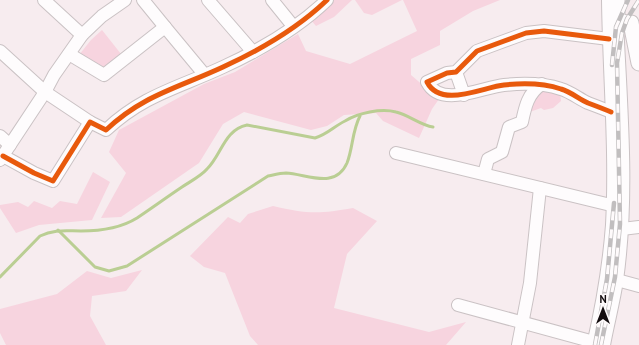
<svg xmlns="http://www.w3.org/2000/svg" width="639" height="345" font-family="'PT Sans',sans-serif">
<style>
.green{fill:#f7d4df}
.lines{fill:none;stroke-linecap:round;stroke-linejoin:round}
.stream{stroke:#bace93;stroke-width:3}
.minor-casing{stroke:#cac2c4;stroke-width:14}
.major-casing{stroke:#cac2c4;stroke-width:17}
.minor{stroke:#fefcfd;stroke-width:12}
.major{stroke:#fefcfd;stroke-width:15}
.rail-casing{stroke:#c1bebf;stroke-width:4.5}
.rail{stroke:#fefafb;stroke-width:3;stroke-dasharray:9;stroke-linecap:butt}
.cycleway-casing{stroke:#fefafb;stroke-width:8}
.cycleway{stroke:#e8590c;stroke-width:5}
</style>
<rect width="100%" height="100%" fill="#f7ecef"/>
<g class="green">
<path d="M334 0H352L334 17 316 26 311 20Z"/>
<path d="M355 0H402L372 15 364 13Z"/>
<path d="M403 0H500L473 11 440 31V45L411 59V75L439 99 432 109 419 138 383 121 376 113 344 115 327 126 311 130 244 112 223 124 199 163 121 217 101 218 126 173 109 152 119 130 204 84 235 72 298 34 306 51 350 64 417 31Z"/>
<path d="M102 30 121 54 104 68 79 55 91 40Z"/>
<path d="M541 89 560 92 561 101 553 108 544 110 541 108 527 113Z"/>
<path d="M93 172 110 182 92 220 39 225 16 233 0 208V205L18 202 28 207 34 201 52 208 60 201 77 204Z"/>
<path d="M273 206C306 214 320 214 353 208L377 221 347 254 334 308 429 332 466 322 446 345H258L250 336 225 273 204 267 190 256 228 217 240 223 248 214Z"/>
<path d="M142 270 126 291 92 296 90 316 106 345H6L0 333V309L57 294 87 271 111 278Z"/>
</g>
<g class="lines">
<g class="stream">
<path d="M58 230 95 267 109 271 127 266 268 176C273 175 280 173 286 173 307 174 335 190 347 163 353 148 352 131 360 116"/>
<path d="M0 277 40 236C54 229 66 231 81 231 100 231 121 228 137 218 152 208 167 197 182 187 191 181 201 176 207 169 222 154 224 130 247 125L315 138C328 134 333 127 345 121 358 113 381 108 396 112 409 115 420 125 433 127"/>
</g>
<g class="minor-casing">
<g id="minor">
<path d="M44 0 82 35"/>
<path d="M143 0 165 27"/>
<path d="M208 0 253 52"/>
<path d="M272 0 293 26"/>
<path d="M609 39 544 31 526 33 477 51 456 72 447 73 427 82C441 109 483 87 504 85 523 83 543 83 561 89 571 92 579 99 588 103 596 106 604 109 611 112"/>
<path d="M0 51 45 92 90 122"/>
<path d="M69 54 104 75 165 27 204 74"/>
<path d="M456 72 464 95"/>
<path d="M0 136 10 145"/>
<path d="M396 153 619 207"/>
<path d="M3 156 34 173 53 181 90 122 106 130C143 95 178 88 223 67 260 50 298 28 327 0"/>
<path d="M0 160 45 92 54 75 82 35 102 16 125 0"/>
<path d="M484 174 488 159 502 152 509 127 522 122C525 107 528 93 542 84"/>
<path d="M622 229 639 227"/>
<path d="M617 280 639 286"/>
<path d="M458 305 594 342"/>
<path d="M518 345 530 283 540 188"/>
<path d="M593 345C602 306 609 265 612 225 616 150 609 75 608 0"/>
<path d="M604 345C608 323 614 301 617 280 629 194 621 107 617 22"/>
</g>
</g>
<g class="major-casing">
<path id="major" d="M617 0V22L631 23 639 63"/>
</g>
<use href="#minor" class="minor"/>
<use href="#major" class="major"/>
<g class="rail-casing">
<g id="rail">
<path d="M612 65 616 27 628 0"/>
<path d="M595 345 607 279 614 203"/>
<path d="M601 345 615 277 620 224 617 63 622 33 627 19 639 0"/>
</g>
</g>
<use href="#rail" class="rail"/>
<g class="cycleway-casing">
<g id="cycleway">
<path d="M609 39 544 31 526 33 477 51 456 72 447 73 427 82C441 109 483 87 504 85 523 83 543 83 561 89 571 92 579 99 588 103 596 106 604 109 611 112"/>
<path d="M3 156 34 173 53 181 90 122 106 130C143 95 178 88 223 67 260 50 298 28 327 0"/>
</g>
</g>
<use href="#cycleway" class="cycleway"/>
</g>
<g transform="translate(603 309)" stroke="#fefafb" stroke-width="3" paint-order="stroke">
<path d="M0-3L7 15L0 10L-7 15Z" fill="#130d0f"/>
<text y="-6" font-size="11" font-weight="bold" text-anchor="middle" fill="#130d0f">N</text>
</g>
</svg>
